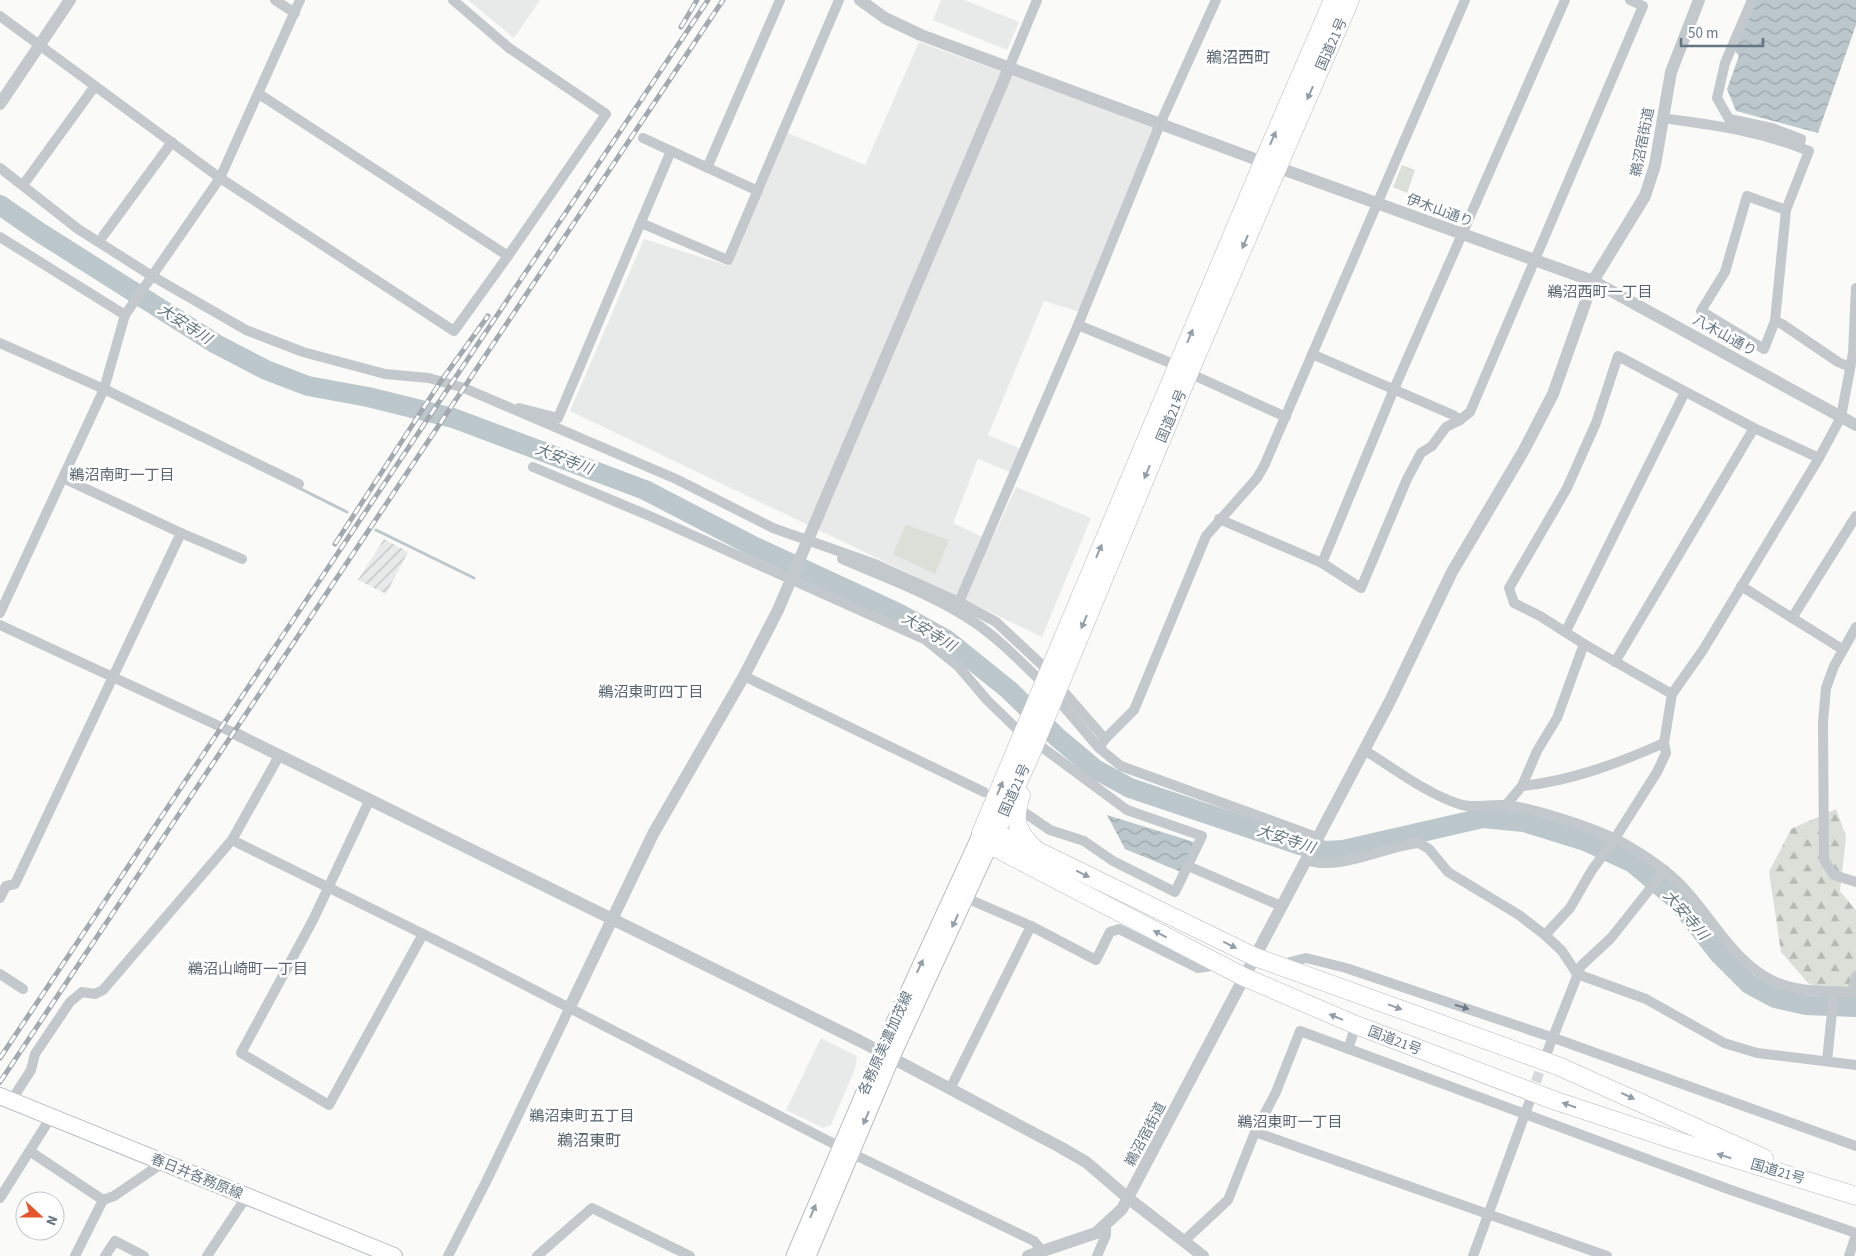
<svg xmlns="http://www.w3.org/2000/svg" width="1856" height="1256" font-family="'Source Sans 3','Noto Sans JP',sans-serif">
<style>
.built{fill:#e8e9e9}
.industrial{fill:url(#industrial-furrows)}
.forest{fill:url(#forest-firs)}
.green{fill:#dadfd7}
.water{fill:url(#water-waves)}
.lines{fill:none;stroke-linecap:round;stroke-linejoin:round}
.stream{stroke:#bbc7cb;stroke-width:3}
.river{stroke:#bbc7cb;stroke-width:20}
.minor-tunnel{stroke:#d5d9db;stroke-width:10;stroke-dasharray:10 5;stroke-linecap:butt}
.secondary-casing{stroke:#b3babf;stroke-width:17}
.primary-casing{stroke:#b5babe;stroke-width:18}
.trunk-casing{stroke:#b4b9bd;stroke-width:19}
.minor{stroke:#c3c8cc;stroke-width:10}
.tertiary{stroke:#c3c8cc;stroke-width:12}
.secondary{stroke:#fff;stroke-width:15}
.primary{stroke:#fff;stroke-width:16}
.trunk{stroke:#fff;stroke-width:18}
.rail-casing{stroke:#a2aab0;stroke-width:5}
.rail{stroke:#fff;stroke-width:3;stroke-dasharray:9;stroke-linecap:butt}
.oneway{fill:#939fa8}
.oneway2{fill:#6a7a87}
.labels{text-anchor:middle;stroke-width:5;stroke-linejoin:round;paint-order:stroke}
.street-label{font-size:14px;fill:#657683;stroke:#fff}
.neighbourhood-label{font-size:15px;fill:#57646e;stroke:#fff}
.water-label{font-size:15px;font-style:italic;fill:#60757c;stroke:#fff}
.quarter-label{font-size:16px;fill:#57646e;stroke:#fff}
</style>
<defs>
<pattern id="industrial-furrows" width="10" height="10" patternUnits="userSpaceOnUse" patternTransform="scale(1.25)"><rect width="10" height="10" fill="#e8e9e9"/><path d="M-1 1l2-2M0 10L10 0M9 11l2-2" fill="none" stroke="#c0c1c2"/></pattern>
<pattern id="forest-firs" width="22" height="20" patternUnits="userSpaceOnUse" patternTransform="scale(1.25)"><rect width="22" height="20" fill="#dadfd7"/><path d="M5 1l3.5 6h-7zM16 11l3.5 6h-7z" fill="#b4b9b4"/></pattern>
<pattern id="water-waves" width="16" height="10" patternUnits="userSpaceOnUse" patternTransform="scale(1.25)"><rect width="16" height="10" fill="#bbc7cb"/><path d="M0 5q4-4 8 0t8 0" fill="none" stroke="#9ca6aa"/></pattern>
</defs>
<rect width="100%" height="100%" fill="#fafaf8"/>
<g class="built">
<path d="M468 0H540L514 38Z"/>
<path d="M941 0H964L1019 22 1007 50 933 20Z"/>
<path d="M919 42 1154 127 1080 312 1044 301 988 435 1021 449 1010 472 978 459 953 523 991 541 1016 487 1091 518 1042 637 570 411 644 239 729 266 788 133 865 165Z"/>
<path d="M821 1038 857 1056 855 1069 831 1125 823 1128 786 1110Z"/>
</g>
<path class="industrial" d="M384 539 408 552 386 594 358 580Z"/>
<path class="forest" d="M1836 809 1846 836 1840 891 1856 910V1004L1808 983 1781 952 1769 872 1791 829Z"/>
<g class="green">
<path d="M1402 165 1415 170 1407 193 1393 187Z"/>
<path d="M906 525 949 540 935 574 893 554Z"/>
</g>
<g class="water">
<path d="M1756 0H1856V25L1818 133 1736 111 1727 89 1739 56 1735 51Z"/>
<path d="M1107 815 1194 842 1181 872 1125 849Z"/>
</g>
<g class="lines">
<g class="stream">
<path d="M297 487 347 512"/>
<path d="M376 530 474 578"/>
</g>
<path class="river" d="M0 205 39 232 216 344 266 370 308 386 368 397 453 418 645 490 751 545 898 613 947 640 1009 690 1058 738 1095 769 1130 788 1300 845 1325 851 1343 850 1483 818 1524 822 1585 841 1633 863 1678 901 1720 955 1749 984 1775 998 1806 1005 1856 1007"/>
<path class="minor-tunnel" d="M1531 1096 1545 1056"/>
<g class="secondary-casing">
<g id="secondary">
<path d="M794 1256 891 1029 981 833"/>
<path d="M808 1256 892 1057 990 845"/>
</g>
</g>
<g class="primary-casing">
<path id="primary" d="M0 1096 394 1256"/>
</g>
<g class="trunk-casing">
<g id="trunk">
<path d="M1021 795C1013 820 1015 830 1035 849"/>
<path d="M981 833 990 845 1244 977 1356 1025 1553 1100 1674 1140 1856 1196"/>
<path d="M981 833 1263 162 1333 0"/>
<path d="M984 833H995L1040 852 1255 957 1558 1066 1764 1158"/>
<path d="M990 845 1030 756 1189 373 1350 0"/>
</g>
</g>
<g class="minor">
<path d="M275 0 295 13"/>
<path d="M1752 0 1725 63 1717 98 1729 119 1772 128 1801 139 1799 147"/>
<path d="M0 16 220 178 454 331 508 256"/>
<path d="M1009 68 1037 0"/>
<path d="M259 94 508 256 606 114 509 48 453 0"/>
<path d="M1662 118C1715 125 1759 131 1809 151L1786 210 1775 321 1764 349 1701 311 1725 272 1747 196 1786 210"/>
<path d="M643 138 758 191"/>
<path d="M0 168 78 229 152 276 246 330 303 352 385 374 429 378 464 388 676 479 773 528 875 564 959 602 996 622 1042 665"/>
<path d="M707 168 780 0"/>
<path d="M26 181 95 86"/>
<path d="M641 223 728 260 839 0"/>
<path d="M103 236 172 142"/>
<path d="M0 237 125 315"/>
<path d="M1775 321 1782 324 1838 362 1850 367"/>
<path d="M1078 325 1178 366"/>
<path d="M0 343 104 389 299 484"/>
<path d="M1312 354 1453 415 1460 420 1470 412 1643 6 1630 0"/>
<path d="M1189 373 1286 417"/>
<path d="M519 408 558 418 671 151"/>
<path d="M533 467 652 517 926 640 958 666 987 700 1022 734"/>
<path d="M1219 519 1322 563 1361 588 1407 479 1421 453 1432 446 1446 427 1460 420"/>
<path d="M181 533 242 559"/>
<path d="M842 559C886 578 934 595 974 622 999 639 1021 662 1043 683"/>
<path d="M1322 563 1394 389 1565 0"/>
<path d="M1741 586 1842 649"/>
<path d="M959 602 1078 325 1160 124 1216 0"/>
<path d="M0 613 104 389 125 315 220 178 300 0"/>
<path d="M1792 618 1856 516"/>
<path d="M0 625 234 733"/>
<path d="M1856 627 1834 666 1826 688 1823 722 1824 860 1834 875 1856 882"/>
<path d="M1566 631 1685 392"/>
<path d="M1615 662 1754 428"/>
<path d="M744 676 984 792"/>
<path d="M1065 693 1105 739 1099 748 1121 766 1319 838"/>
<path d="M1672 694 1584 644 1540 616 1514 603 1509 588 1567 488 1596 423 1618 356 1754 428 1819 458"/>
<path d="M1054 695 1099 748"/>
<path d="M1105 739 1134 710 1206 536 1257 478 1264 466 1465 0"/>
<path d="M1364 750C1394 768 1425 793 1459 804 1472 809 1490 804 1504 805 1531 807 1591 827 1616 839 1640 852 1664 867 1683 887 1714 920 1734 964 1778 983 1803 993 1830 990 1856 993"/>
<path d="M1522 786C1571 781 1619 763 1664 743"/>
<path d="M370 799 313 920 241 1053 329 1105 423 934"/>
<path d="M1506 805 1522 786 1537 751 1557 718 1584 644"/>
<path d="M1025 813 1050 830 1084 841 1113 861 1175 892 1202 836 1127 810 1035 742"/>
<path d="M232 840 279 756"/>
<path d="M1307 860C1337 872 1386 846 1419 843L1429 849 1448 872 1519 915 1545 935 1562 951 1577 974 1646 999 1724 1043 1757 1053 1856 1065"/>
<path d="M1188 866 1281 906"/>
<path d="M0 898 6 886 15 884 181 533 63 478"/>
<path d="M966 898 1031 926 1096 960 1110 932 1119 929 1198 968 1218 965"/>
<path d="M1545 935 1570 908 1592 870 1612 843 1657 772 1666 753 1664 743 1672 694 1703 650 1819 458 1841 417 1853 353 1856 288"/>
<path d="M1283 967 1290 962 1306 958 1346 968 1551 1037 1856 1146"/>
<path d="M0 974 23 989"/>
<path d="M1852 992 1856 976"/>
<path d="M1348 1049 1356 1025"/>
<path d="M1546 1055 1581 966 1611 938 1665 870"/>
<path d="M1827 1061 1834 992"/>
<path d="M950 1089 1031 926"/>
<path d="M11 1101 31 1070 35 1054 70 1002 82 992 95 994 103 990 232 840 478 961 840 1147"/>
<path d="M1255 1132 1607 1256"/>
<path d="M31 1152 103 1200 75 1256"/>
<path d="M851 1153 1034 1241 1042 1251"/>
<path d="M0 1198 51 1117"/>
<path d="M103 1200 114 1196 164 1162"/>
<path d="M1184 1241 1228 1200 1255 1132 1276 1092 1300 1031 1728 1189 1856 1233"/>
<path d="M105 1256 115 1241 144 1256"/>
<path d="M207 1256 247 1196"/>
<path d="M448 1256 487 1180 569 1009"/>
<path d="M537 1256 592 1208 690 1256"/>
<path d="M1097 1256 1106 1235V1226"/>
<path d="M1473 1256 1529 1103"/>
<path d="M1849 1256 1856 1235"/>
</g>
<g class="tertiary">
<path d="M860 0 885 18 921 35 1263 162 1593 281 1856 425"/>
<path d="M0 104 70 0"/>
<path d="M234 733 860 1041 1060 1147 1086 1162 1128 1198 1203 1256"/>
<path d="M569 1009 653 834 744 676 778 610 1009 68"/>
<path d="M1028 1256 1096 1233 1122 1209 1390 701 1452 572 1524 450 1553 394 1593 281 1645 196 1655 165 1671 72 1699 0"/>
</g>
<use href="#secondary" class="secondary"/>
<use href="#primary" class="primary"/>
<use href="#trunk" class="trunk"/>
<g class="rail-casing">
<g id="rail">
<path d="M681 27 697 0"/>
<path d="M335 544 441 381 488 316"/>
<path d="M0 1058 708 0"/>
<path d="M0 1082 723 0"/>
</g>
</g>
<use href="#rail" class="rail"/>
</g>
<defs><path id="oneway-solid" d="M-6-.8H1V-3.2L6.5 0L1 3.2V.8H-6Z" transform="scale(1.25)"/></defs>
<g class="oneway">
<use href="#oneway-solid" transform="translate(1310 93) rotate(114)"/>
<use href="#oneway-solid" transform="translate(1273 138) rotate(-66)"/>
<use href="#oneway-solid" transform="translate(1245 242) rotate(113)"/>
<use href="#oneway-solid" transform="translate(1190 336) rotate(-67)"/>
<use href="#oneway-solid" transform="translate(1147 472) rotate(113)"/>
<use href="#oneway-solid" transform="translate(1099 551) rotate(-67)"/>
<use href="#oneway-solid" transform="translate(1084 622) rotate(113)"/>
<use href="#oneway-solid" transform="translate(1000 788) rotate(-67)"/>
<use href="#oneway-solid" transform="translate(1083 874) rotate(26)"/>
<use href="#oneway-solid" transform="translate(955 921) rotate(115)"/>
<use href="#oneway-solid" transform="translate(1160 934) rotate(-153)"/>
<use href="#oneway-solid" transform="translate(1230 945) rotate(26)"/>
<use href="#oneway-solid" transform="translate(920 966) rotate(-65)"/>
<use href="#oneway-solid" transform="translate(1395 1007) rotate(20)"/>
<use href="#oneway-solid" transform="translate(1336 1017) rotate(-157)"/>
<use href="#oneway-solid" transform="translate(1628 1096) rotate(25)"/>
<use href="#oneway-solid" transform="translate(1569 1105) rotate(-161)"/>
<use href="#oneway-solid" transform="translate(866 1118) rotate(113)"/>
<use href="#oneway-solid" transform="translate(1724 1156) rotate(-163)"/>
<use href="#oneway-solid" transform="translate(813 1211) rotate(-67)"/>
</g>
<use class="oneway2" href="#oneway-solid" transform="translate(1462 1007) rotate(18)"/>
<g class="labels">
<g class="street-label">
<text transform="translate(1331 44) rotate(-66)" y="5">国道21号</text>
<text transform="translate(1642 142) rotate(-79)" y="5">鵜沼宿街道</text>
<text transform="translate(1440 210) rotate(20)" y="5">伊木山通り</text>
<text transform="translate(1725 335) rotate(29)" y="5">八木山通り</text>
<text transform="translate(1171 416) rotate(-67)" y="5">国道21号</text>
<text transform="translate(1014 790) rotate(-66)" y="5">国道21号</text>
<text transform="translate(1395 1040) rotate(21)" y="5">国道21号</text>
<text transform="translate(885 1043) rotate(-66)" y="5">各務原美濃加茂線</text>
<text transform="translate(1145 1134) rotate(-62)" y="5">鵜沼宿街道</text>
<text transform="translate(1778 1171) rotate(16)" y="5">国道21号</text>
<text transform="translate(197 1176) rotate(22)" y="5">春日井各務原線</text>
</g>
<g class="neighbourhood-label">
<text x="1600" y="297">鵜沼西町一丁目</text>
<text x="122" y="480">鵜沼南町一丁目</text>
<text x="651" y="697">鵜沼東町四丁目</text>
<text x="248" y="974">鵜沼山崎町一丁目</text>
<text x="582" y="1121">鵜沼東町五丁目</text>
<text x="1290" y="1127">鵜沼東町一丁目</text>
</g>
<g class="water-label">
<text transform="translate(185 324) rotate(33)" y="5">大安寺川</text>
<text transform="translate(564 459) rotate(21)" y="5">大安寺川</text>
<text transform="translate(929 632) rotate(31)" y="5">大安寺川</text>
<text transform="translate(1286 839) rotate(18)" y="5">大安寺川</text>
<text transform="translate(1686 915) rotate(49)" y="5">大安寺川</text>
</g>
<g class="quarter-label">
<text x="1238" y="63">鵜沼西町</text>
<text x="589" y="1146">鵜沼東町</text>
</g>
</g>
<g transform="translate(40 1216) rotate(111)"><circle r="24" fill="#ffffff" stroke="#c1c8cd"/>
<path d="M0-4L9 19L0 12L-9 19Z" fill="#e4572e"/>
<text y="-8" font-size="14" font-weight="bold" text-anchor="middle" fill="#657683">N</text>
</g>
<path d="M1681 38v8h82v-8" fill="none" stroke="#657683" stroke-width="2.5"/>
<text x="1688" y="38" font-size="15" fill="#657683" stroke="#ffffff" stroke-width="4" paint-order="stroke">50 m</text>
</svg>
